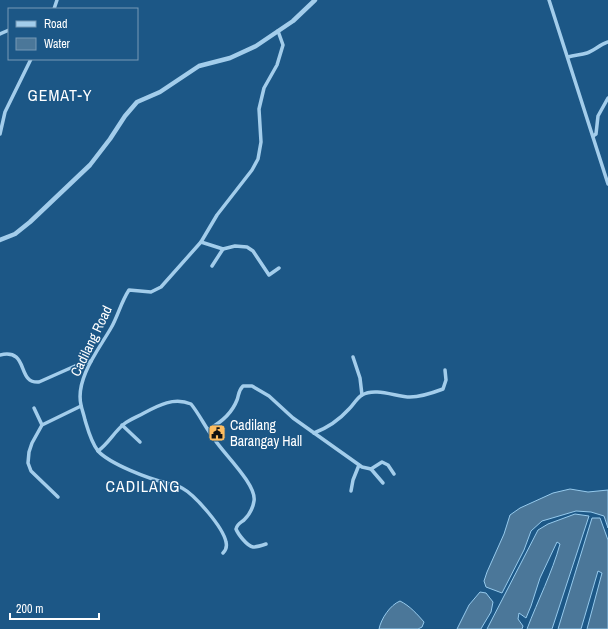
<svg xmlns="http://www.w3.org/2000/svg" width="608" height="629" font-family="'Archivo Narrow',sans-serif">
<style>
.water{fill:#4b7799;stroke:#96caed}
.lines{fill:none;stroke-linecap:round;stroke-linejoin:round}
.minor{stroke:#a3cdeb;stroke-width:3.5}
.tertiary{stroke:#a3cdeb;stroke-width:4.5}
.labels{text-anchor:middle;stroke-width:3;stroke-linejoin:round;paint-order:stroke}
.street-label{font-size:14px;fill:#fff;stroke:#1c5786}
.poi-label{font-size:14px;fill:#fff;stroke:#1c5786;text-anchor:start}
.quarter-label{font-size:16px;letter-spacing:1px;fill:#fff;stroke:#1c5786}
</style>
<rect width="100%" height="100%" fill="#1c5786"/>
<g class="water">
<path d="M570 489 588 492 608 490V528L604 516 591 512 576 511 542 521 531 531 524 550 502 593 486 587 484 581 487 572 504 534 510 515 520 508 553 493Z"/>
<path d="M575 514 589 516 552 629H527C538 600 552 573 560 544L557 542 540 578 531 606 526 618 519 613 518 619 523 626 522 629H487L538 530 548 524Z"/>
<path d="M592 518H600L608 540V629H587L602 573 598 571 581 629H558Z"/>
<path d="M480 592 486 593 493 602 491 612 482 627 481 629H457L469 605Z"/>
<path d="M400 601C410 606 417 614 424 622L422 627 418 629H379C381 619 390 605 400 601Z"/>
</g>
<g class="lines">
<g class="minor">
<path d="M549 0 608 184"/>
<path d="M54 9 57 0"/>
<path d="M0 34 9 30"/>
<path d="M568 57C575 55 581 55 587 53 594 51 599 45 608 42"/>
<path d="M0 134 5 112 31 59"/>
<path d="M593 136 596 134 598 116 608 98"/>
<path d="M201 242 223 249 235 246 247 247 253 251 269 275 279 268"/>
<path d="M212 266 223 249"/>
<path d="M0 355C30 348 16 384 39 382L75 366 91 361"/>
<path d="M353 357 360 378 362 395"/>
<path d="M34 408 42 425"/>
<path d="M122 425 140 442"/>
<path d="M209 429C220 423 232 413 237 400 239 395 238 391 243 386H252L269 396 293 418 362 467 371 469 382 462 388 465 394 474"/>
<path d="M314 433C327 428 340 419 349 409 353 405 357 398 362 395 375 387 397 397 410 397 419 397 435 392 443 389L446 380 445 370"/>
<path d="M98 451C110 464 149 479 167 483 172 485 177 485 182 488 195 495 223 527 226 542 227 546 226 550 223 553"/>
<path d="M371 469 383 483"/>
<path d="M351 491 353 480 359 465"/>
<path d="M58 497 31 471 28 463 29 452 32 443 42 425 81 406"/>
<path d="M266 544C263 545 257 547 253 547 247 546 238 534 236 529 237 524 240 523 244 520 249 515 253 508 254 501 257 485 224 454 215 440 206 429 200 415 191 404 174 397 159 405 144 413 137 417 130 419 124 424 114 432 109 443 98 451 91 442 88 430 85 420 84 415 82 410 81 405 75 379 99 349 111 328 118 316 121 302 129 290L151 292 161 287 201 242 217 215 252 170 258 159 261 142 259 109 264 88 277 65 283 45 278 31"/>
</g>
<path class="tertiary" d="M0 240 15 234 30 222 90 165 110 139 125 116 137 102 160 92 199 66 230 58 256 46 293 21 315 0"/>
</g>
<defs>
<g id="civic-square" transform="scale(0.9)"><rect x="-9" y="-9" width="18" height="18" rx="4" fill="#fcbc60" stroke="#1c5786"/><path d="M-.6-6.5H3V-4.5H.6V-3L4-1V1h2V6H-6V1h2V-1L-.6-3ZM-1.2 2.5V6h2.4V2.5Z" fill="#111"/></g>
</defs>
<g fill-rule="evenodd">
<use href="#civic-square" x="217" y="433"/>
</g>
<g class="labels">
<g class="street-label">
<text transform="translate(91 341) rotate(-64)" y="5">Cadilang Road</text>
</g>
<g class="poi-label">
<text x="230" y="430">Cadilang<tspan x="230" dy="16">Barangay Hall</tspan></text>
</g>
<g class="quarter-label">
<text x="60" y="101">GEMAT-Y</text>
<text x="143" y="492">CADILANG</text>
</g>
</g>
<rect x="8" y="8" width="130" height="52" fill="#1c5786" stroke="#779ab6"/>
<rect x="16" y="21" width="20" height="6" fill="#a3cdeb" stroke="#779ab6"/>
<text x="44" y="28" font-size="12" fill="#ffffff">Road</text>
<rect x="16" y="38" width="20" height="12" fill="#4b7799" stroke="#779ab6"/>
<text x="44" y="48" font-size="12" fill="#ffffff">Water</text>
<path d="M10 613v6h89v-6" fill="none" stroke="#ffffff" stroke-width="2"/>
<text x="16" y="613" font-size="12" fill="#ffffff" stroke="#1c5786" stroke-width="3" paint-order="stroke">200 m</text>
</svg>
